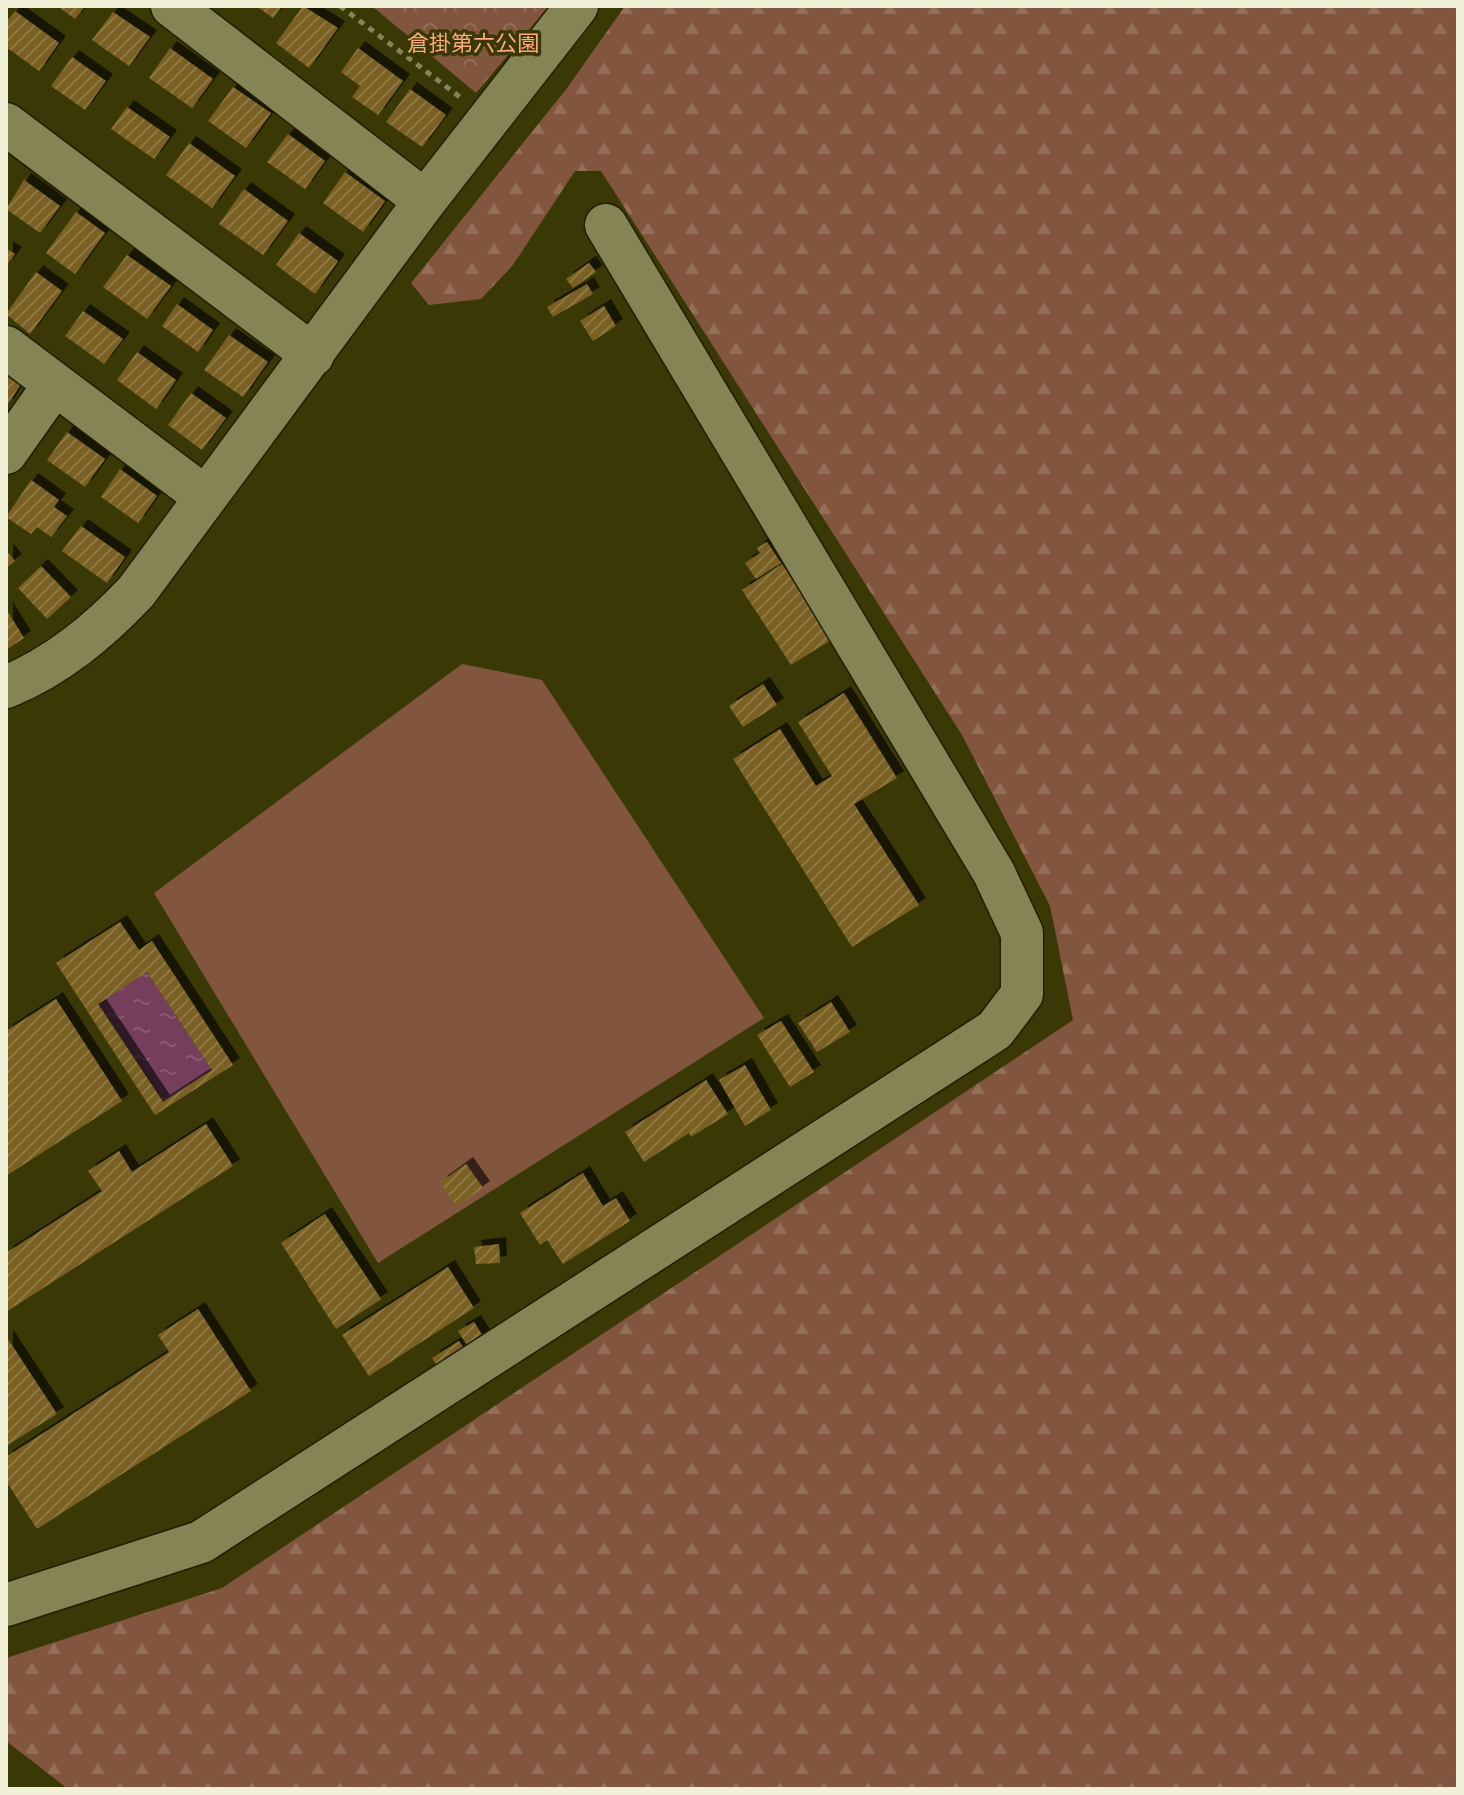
<svg xmlns="http://www.w3.org/2000/svg" width="1464" height="1795" font-family="'IBM Plex Sans','Noto Sans JP',sans-serif">
<style>
.grass{fill:#81553e}
.forest{fill:url(#forest-firs)}
.park{fill:url(#park-crowns)}
.water{fill:url(#water-ripples)}
.building{fill:url(#building-hatch);fill-rule:evenodd;filter:url(#shadow)}
.lines{fill:none;stroke-linecap:round;stroke-linejoin:round}
.minor-casing{stroke:#211f00;stroke-width:45}
.path{stroke:#85845b;stroke-width:5;stroke-dasharray:6 6;stroke-linecap:butt}
.minor{stroke:#858454;stroke-width:42}
.labels{text-anchor:middle;stroke-width:7;stroke-linejoin:round;paint-order:stroke}
.park-label{font-size:22px;fill:#fea97d;stroke:#3a3804}
</style>
<defs>
<pattern id="forest-firs" width="22" height="20" patternUnits="userSpaceOnUse" patternTransform="scale(2)"><rect width="22" height="20" fill="#81553e"/><path d="M5 1l3.5 6h-7zM16 11l3.5 6h-7z" fill="#936e59"/></pattern>
<pattern id="park-crowns" width="20" height="18" patternUnits="userSpaceOnUse" patternTransform="scale(2)"><rect width="20" height="18" fill="#81553e"/><path d="M2 6a3 3 0 1 1 6 0M12 15a3 3 0 1 1 6 0" fill="none" stroke="#936e59"/></pattern>
<pattern id="water-ripples" width="26" height="14" patternUnits="userSpaceOnUse" patternTransform="scale(2)"><rect width="26" height="14" fill="#753e5c"/><path d="M2 4q2-2 4 0t4 0M15 11q2-2 4 0t4 0" fill="none" stroke="#895a73"/></pattern>
<pattern id="building-hatch" width="6" height="6" patternUnits="userSpaceOnUse" patternTransform="scale(2)"><rect width="6" height="6" fill="#7a6121"/><path d="M-1 1l2-2M0 6l6-6M5 7l2-2" fill="none" stroke="#8d7840"/></pattern>
<filter id="shadow"><feDropShadow dx="7" dy="-7" stdDeviation="0" flood-color="#0009"/></filter>
</defs>
<rect width="100%" height="100%" fill="#3a3804"/>
<path class="grass" d="M462 664 542 680 764 1018 378 1263 154 893Z"/>
<path class="forest" d="M625 6H1458V1789H68L6 1741V1658L222 1588 1073 1020 1050 906 962 735 601 171H575L513 265 481 299 429 305 411 283 567 88Z"/>
<path class="park" d="M372 6H549L476 93Z"/>
<path class="water" d="M147 972 212 1070 163 1102 98 1004Z"/>
<g class="building">
<path d="M57 6H85L75 19Z"/>
<path d="M256 6H282L273 18Z"/>
<path d="M303 6 338 28 309 68 276 43Z"/>
<path d="M15 11 59 43 39 71 6 47V22Z"/>
<path d="M113 12 150 37 129 66 92 40Z"/>
<path d="M170 48 213 79 192 108 149 78Z"/>
<path d="M358 48 403 81 378 115 352 97 360 86 341 72Z"/>
<path d="M72 57 106 81 85 110 51 86Z"/>
<path d="M233 87 271 113 246 148 208 121Z"/>
<path d="M410 89 446 115 422 147 386 122Z"/>
<path d="M127 107 170 137 154 159 111 129Z"/>
<path d="M288 134 325 161 305 189 267 162Z"/>
<path d="M189 143 235 176 212 208 166 175Z"/>
<path d="M345 172 385 201 363 232 323 203Z"/>
<path d="M24 180 60 206 40 233 6 209Z"/>
<path d="M244 189 288 221 263 255 219 224Z"/>
<path d="M76 212 105 233 75 274 46 253Z"/>
<path d="M299 233 338 261 315 294 276 265Z"/>
<path d="M6 248 15 254 6 266Z"/>
<path d="M127 255 171 286 147 319 103 287Z"/>
<path d="M589 263 596 272 573 288 566 279Z"/>
<path d="M36 272 62 291 30 334 6 314Z"/>
<path d="M587 284 593 294 553 317 547 307Z"/>
<path d="M177 304 213 330 198 352 162 326Z"/>
<path d="M604 306 616 326 593 341 580 321Z"/>
<path d="M83 311 123 339 104 364 65 336Z"/>
<path d="M229 335 268 362 243 397 204 370Z"/>
<path d="M137 352 176 380 156 409 117 380Z"/>
<path d="M6 374 21 384 6 407Z"/>
<path d="M191 393 226 418 202 450 168 425Z"/>
<path d="M67 432 105 459 85 487 47 460Z"/>
<path d="M120 469 157 496 138 523 101 497Z"/>
<path d="M31 480 59 500 54 507 67 516 51 537 37 527 31 534 6 517Z"/>
<path d="M81 526 125 557 107 583 62 551Z"/>
<path d="M767 542 781 563 756 579 745 563 760 553 757 548Z"/>
<path d="M6 550 15 561 6 568Z"/>
<path d="M782 564 831 640 791 665 742 590Z"/>
<path d="M41 566 71 597 47 619 18 588Z"/>
<path d="M6 609 24 638 6 650Z"/>
<path d="M763 684 777 705 743 727 729 706Z"/>
<path d="M844 693 897 778 854 804 919 905 852 947 733 759 780 729 816 786 832 776 798 722Z"/>
<path d="M120 922 139 950 152 941 233 1065 155 1115 56 963ZM147 972 212 1070 163 1102 98 1004Z"/>
<path d="M56 999 122 1101 6 1176V1031Z"/>
<path d="M831 1002 850 1032 817 1052 798 1023Z"/>
<path d="M781 1021 814 1072 790 1087 757 1035Z"/>
<path d="M745 1065 771 1110 745 1126 719 1080Z"/>
<path d="M706 1080 728 1114 691 1137 689 1133 644 1162 625 1132Z"/>
<path d="M206 1124 233 1166 6 1312V1253L102 1191 88 1171 119 1151 132 1172Z"/>
<path d="M466 1164 483 1188 457 1207 440 1183Z"/>
<path d="M583 1173 603 1206 616 1198 630 1221 563 1264 547 1240 540 1245 520 1213Z"/>
<path d="M325 1214 381 1299 336 1329 281 1243Z"/>
<path d="M499 1244 500 1263 476 1264 474 1247Z"/>
<path d="M448 1267 474 1308 369 1376 342 1335Z"/>
<path d="M198 1309 251 1391 37 1529 6 1481V1457L169 1352 158 1335Z"/>
<path d="M474 1322 484 1338 468 1347 458 1331Z"/>
<path d="M6 1336 57 1414 6 1446Z"/>
<path d="M459 1341 469 1356 442 1373 432 1358Z"/>
</g>
<g class="lines">
<g class="minor-casing">
<g id="minor">
<path d="M172 6 425 201"/>
<path d="M6 124 313 355"/>
<path d="M6 347 205 497"/>
<path d="M6 453 54 385"/>
<path d="M6 687C57 666 98 632 136 592L425 201 577 6"/>
<path d="M6 1605 201 1542 995 1030 1022 994V933L994 873 606 225"/>
</g>
</g>
<path class="path" d="M340 6 460 97"/>
<use href="#minor" class="minor"/>
</g>
<g class="labels">
<g class="park-label">
<text x="473" y="51">倉掛第六公園</text>
</g>
</g>
<rect width="1464" height="1795" fill="none" stroke="#f1f1d7" stroke-width="16"/>
</svg>
